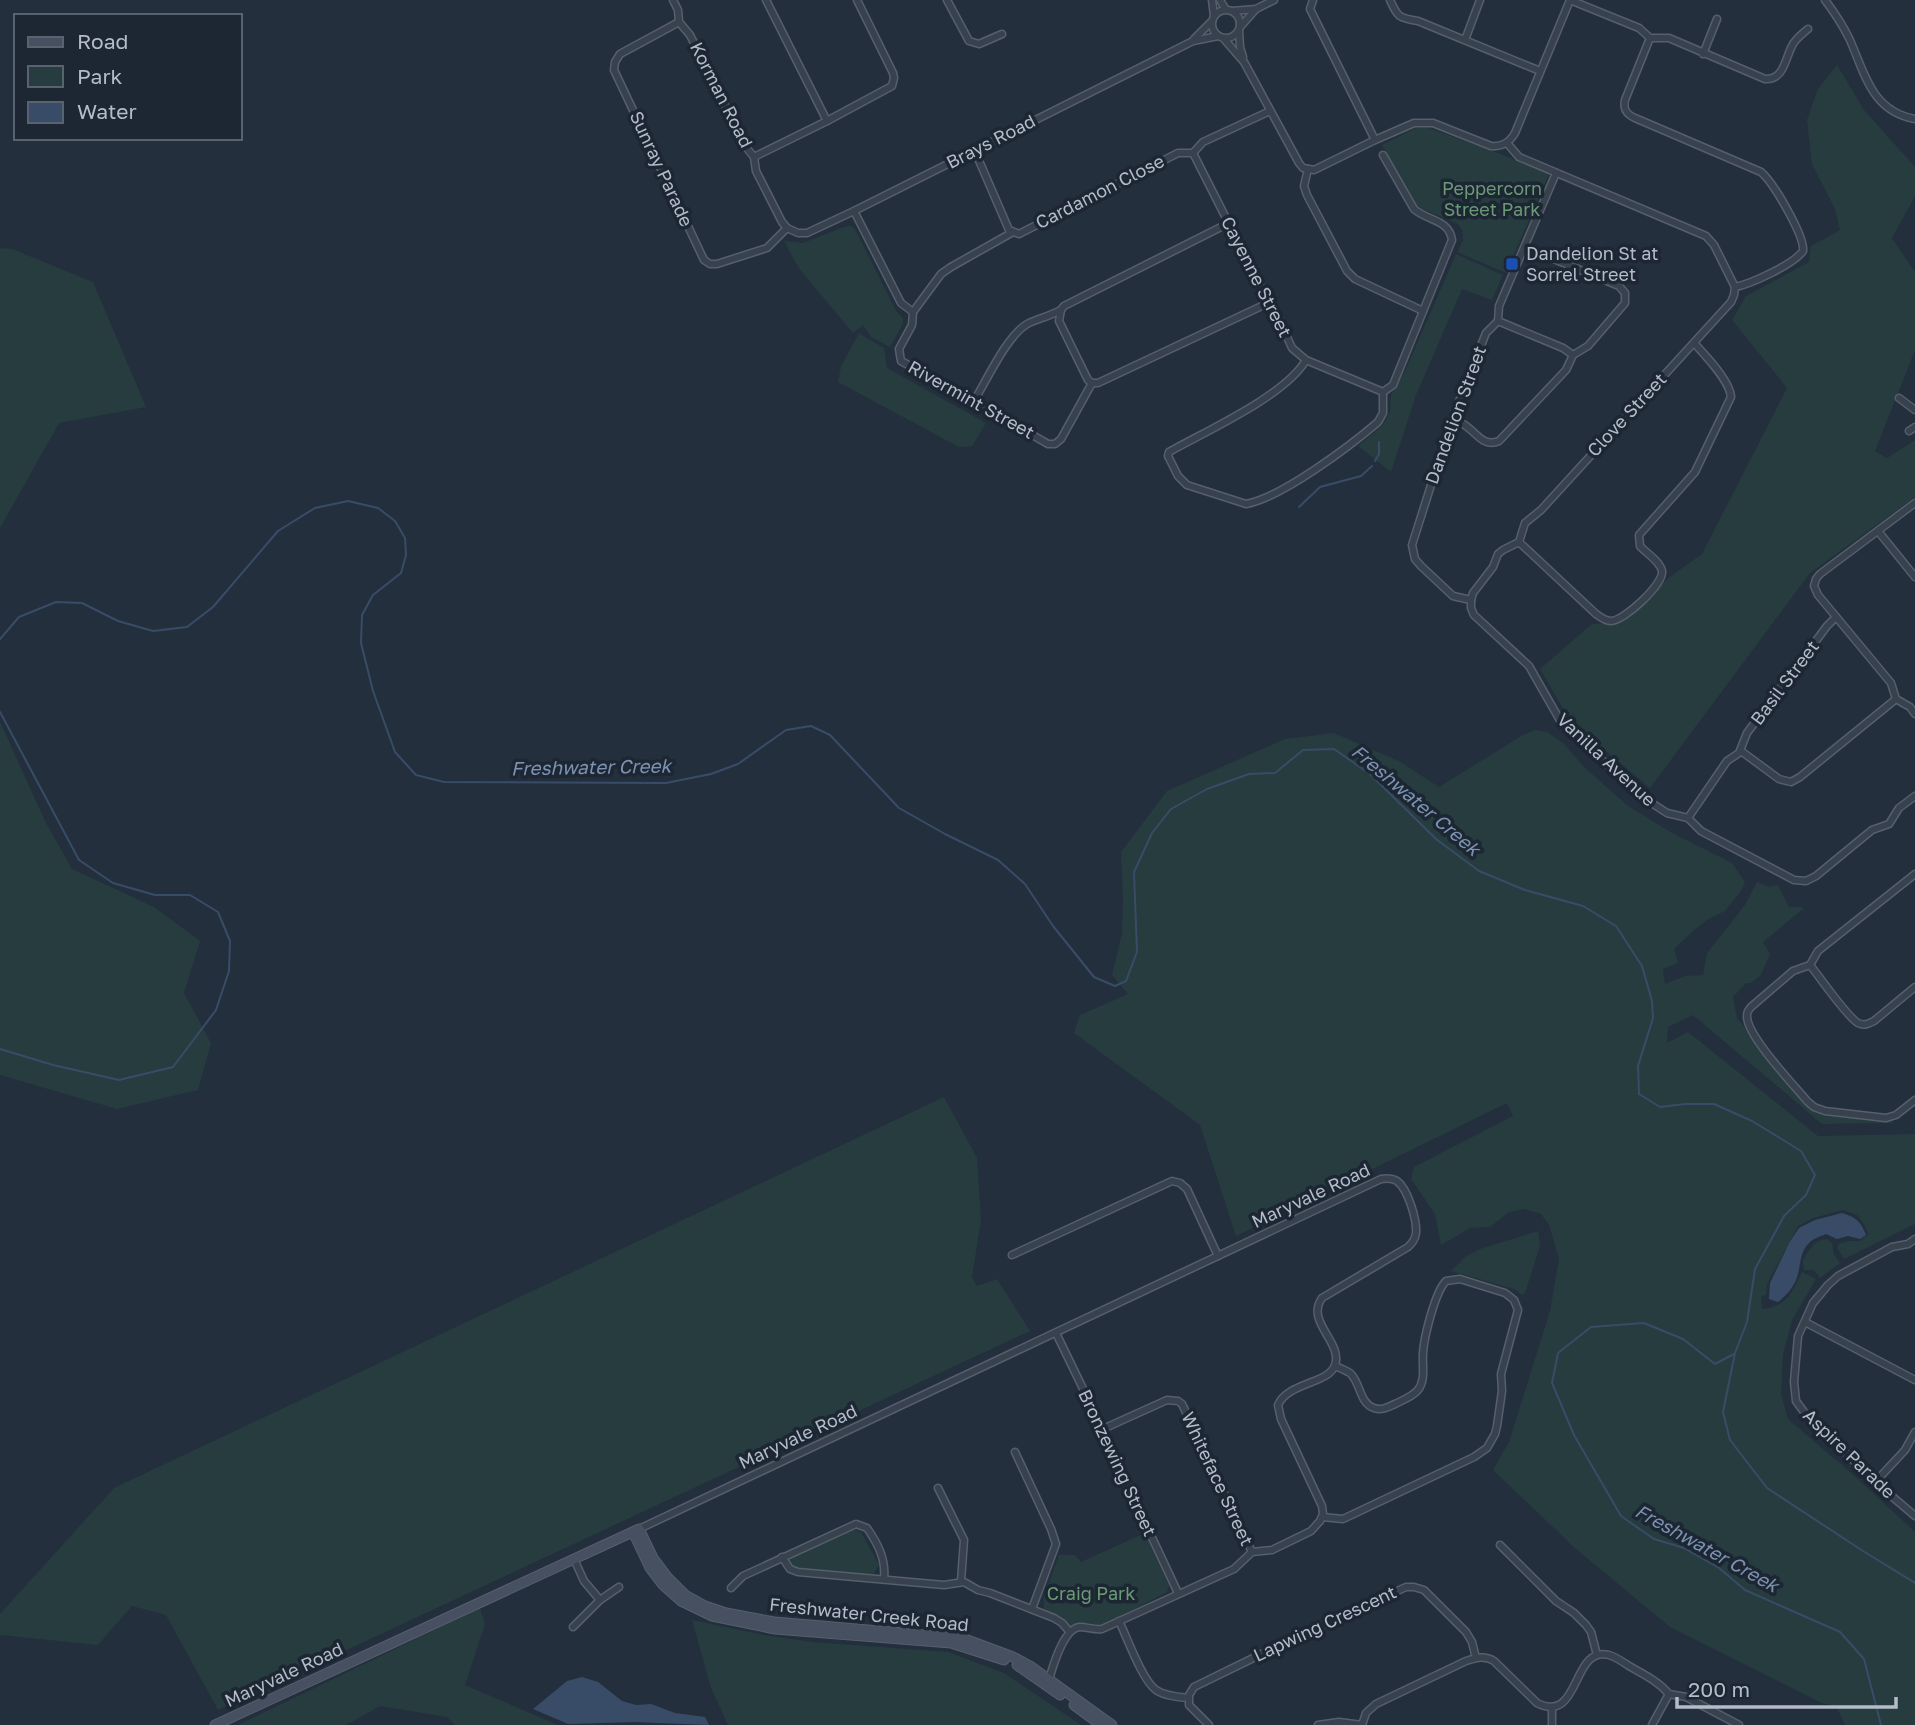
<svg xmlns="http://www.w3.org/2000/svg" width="1915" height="1725" font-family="'Golos Text',sans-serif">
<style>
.green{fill:#263c3f}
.water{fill:#394c67}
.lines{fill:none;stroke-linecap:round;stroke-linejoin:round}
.stream{stroke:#394c67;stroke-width:2}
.minor-casing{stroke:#565f6c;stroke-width:9}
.secondary-casing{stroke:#565f6c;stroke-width:11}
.minor{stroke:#38414e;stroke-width:6}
.secondary{stroke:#465061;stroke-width:9}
.transit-dot{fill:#1a4fb4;stroke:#1d2633;stroke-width:2.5}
.labels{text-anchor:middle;stroke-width:7;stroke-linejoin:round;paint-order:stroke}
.street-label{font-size:18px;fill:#b4bcc9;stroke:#1d2633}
.park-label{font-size:18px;fill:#6b9a76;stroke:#1d2633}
.poi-label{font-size:18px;fill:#b4bcc9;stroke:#1d2633;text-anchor:start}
.water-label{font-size:19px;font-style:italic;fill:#7c92b1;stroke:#1d2633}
</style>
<rect width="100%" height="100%" fill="#242f3e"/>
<g class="green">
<path d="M1837 65 1864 110 1915 167V196L1892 238 1915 272V350L1875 451 1887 458 1915 440V497L1810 573 1650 788 1570 721 1540 669 1592 624 1620 622 1671 576 1702 554 1787 388 1732 320 1746 296 1809 262 1811 246 1840 230 1835 209 1812 164 1807 120 1818 89Z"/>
<path d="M1426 127 1498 153 1549 174 1506 273 1457 252 1463 240V232L1458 224 1418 207 1382 145 1416 128Z"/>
<path d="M850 226 855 229 896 311 903 318V324L890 347 871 337 863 325 853 333 798 267 784 241 803 243 844 227Z"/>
<path d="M0 248 12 249 93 282 146 407 59 423 0 528Z"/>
<path d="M1456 254 1503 275 1492 300 1462 289 1416 395 1391 472 1358 446 1382 426 1390 412 1391 395 1406 369Z"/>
<path d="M861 330 860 334 884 348 887 368 986 423 972 446 959 447 838 382 841 366Z"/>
<path d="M0 722 46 823 72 869 154 907 200 941 184 993 211 1043 198 1090 117 1109 0 1075Z"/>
<path d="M1535 730 1547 732 1563 743 1584 767 1628 806 1674 834 1732 863 1745 882 1741 891 1725 911 1710 918 1694 930 1674 949 1678 963 1663 969 1665 984 1685 976 1703 975 1707 953 1745 905 1757 882 1769 887 1778 885 1789 907H1801L1804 908 1763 942 1770 954 1761 975 1751 983H1746L1733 997 1737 1018 1807 1102 1823 1114H1840L1846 1117 1857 1116 1861 1120 1865 1117 1878 1120 1892 1119 1893 1123 1822 1124 1693 1015 1668 1027 1667 1043 1688 1032 1818 1136 1915 1134V1224L1844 1259 1838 1249V1244L1849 1241H1860L1868 1234 1864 1224 1857 1215 1843 1210 1813 1218 1798 1226 1767 1284 1766 1295 1761 1296 1762 1309C1788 1306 1791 1293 1802 1272L1816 1279 1792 1320 1783 1355 1781 1394 1788 1419 1850 1472 1915 1532V1725H1845L1836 1706 1822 1703 1670 1627 1576 1549 1493 1470 1509 1442 1550 1311 1559 1259 1549 1225 1541 1214 1524 1209 1509 1212 1490 1227 1470 1228 1441 1245 1435 1214 1411 1179 1414 1167 1513 1116 1507 1103 1236 1236 1200 1125 1074 1033 1080 1015 1128 994 1112 975 1122 933 1123 897 1121 852 1167 791 1285 739 1334 733 1399 761 1439 787 1523 735Z"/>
<path d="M944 1097 977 1158 981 1220 972 1277 977 1286 997 1279 1030 1331 218 1710 166 1615 132 1606 98 1645 0 1635V1614L114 1488Z"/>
<path d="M1538 1231 1540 1246 1525 1293 1522 1295 1514 1289 1451 1271 1465 1257 1480 1249Z"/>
<path d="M1827 1239 1832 1243 1834 1255 1840 1263 1820 1278 1814 1270H1804L1803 1261C1808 1251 1814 1240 1827 1239Z"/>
<path d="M851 1529 861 1532 879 1565 873 1575 796 1569 788 1566 790 1559Z"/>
<path d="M1145 1533 1169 1586 1167 1592 1096 1629 1079 1625 1070 1627 1062 1619 1044 1609V1596L1059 1555H1075L1081 1562Z"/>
<path d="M480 1608 485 1624 465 1685 558 1725H455L447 1717 380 1706 346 1725H238Z"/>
<path d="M692 1620 764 1635 813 1642 948 1652 1004 1673 1081 1725H728L711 1688Z"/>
</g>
<g class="water">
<path d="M1842 1213C1855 1217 1861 1221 1866 1235L1860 1239 1848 1236 1837 1239 1826 1234C1822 1236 1814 1238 1810 1242 1800 1251 1801 1262 1798 1274 1795 1286 1787 1295 1778 1302L1769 1299 1770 1283 1789 1243 1799 1228 1815 1220Z"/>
<path d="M582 1677 598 1682 622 1701 636 1705 651 1704 675 1713 705 1717 709 1725 635 1722 568 1724 533 1709 567 1681Z"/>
</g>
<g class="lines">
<g class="stream">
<path d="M1375 461 1379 454V442"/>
<path d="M1299 507 1320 487 1361 476 1372 466"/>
<path d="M0 639 19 617 56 602 82 603 118 621 153 631 187 627 213 607 278 531 315 508 348 501 378 508 395 521 405 538 406 555 401 573 373 595 362 615 361 643 373 691 395 752 416 775 444 782 666 783 711 774 738 764 786 730 811 726 830 735 899 808 945 834 998 860 1025 884 1053 926 1094 977 1115 986 1126 981 1137 952 1134 872 1152 833 1171 809 1207 789 1249 774 1275 773 1303 750 1334 749 1370 774 1436 839 1479 871 1525 890 1583 906 1616 926 1642 966 1652 1001 1653 1018 1638 1066 1639 1094 1660 1107 1685 1104H1714L1752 1121 1801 1151 1815 1175 1806 1195 1784 1216 1755 1269 1747 1322 1735 1353 1723 1412 1730 1440 1767 1488 1863 1551 1915 1583"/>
<path d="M0 712 79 860 113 883 155 895H190L218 912 230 941 229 971 216 1010 173 1067 119 1080 53 1065 0 1049"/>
<path d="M1734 1354 1715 1364 1683 1339 1644 1323 1591 1327 1558 1353 1552 1383 1574 1435 1621 1516 1654 1539 1684 1548 1719 1568 1745 1590 1840 1632 1864 1659 1881 1725"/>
</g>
<g class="minor-casing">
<g id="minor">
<path d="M673 0 678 10 679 22 690 35 745 146 754 157 756 171 782 222 787 228"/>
<path d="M766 0 827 121"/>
<path d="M947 0 969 41 979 44 1002 34"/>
<path d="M1212 0 1214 16"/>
<path d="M1220 0 1226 10"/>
<path d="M1313 0 1310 9 1375 140"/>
<path d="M1390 0C1398 17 1398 18 1418 21L1540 71"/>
<path d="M1570 0 1639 28 1650 38H1669L1765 79C1784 80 1785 59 1792 46 1795 39 1802 34 1808 29"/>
<path d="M1825 0C1834 12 1842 24 1849 38 1865 73 1871 111 1915 119"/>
<circle cx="1226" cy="24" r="14"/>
<path d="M1232 11 1256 9 1274 0"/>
<path d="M679 22 620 54 615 62 614 70 704 260 710 264H717L767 248 787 228"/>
<path d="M1240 27 1256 9"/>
<path d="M1239 30 1240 47 1243 57"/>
<path d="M1194 39 1211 22"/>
<path d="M1224 39 1244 62 1299 163 1303 168 1314 170 1375 140 1414 123H1433L1491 146C1502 147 1509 143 1515 133L1570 0"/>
<path d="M1465 40 1480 0"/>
<path d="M1703 54 1717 19"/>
<path d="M1507 143 1519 157 1706 236 1714 245 1735 287"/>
<path d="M974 149 1009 230 1019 234 1178 153H1193L1203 142 1270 111"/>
<path d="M1193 153 1264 293 1266 304 1275 310 1292 348 1306 360 1383 392"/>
<path d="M754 157 827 121 892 86 894 78 893 73 857 0"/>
<path d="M1308 169 1304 186 1307 195 1347 271 1355 279 1423 311"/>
<path d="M854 211 901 303 913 312 912 325 899 349 901 361 974 401 1048 444H1055L1061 439 1092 383"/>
<path d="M1229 223 1064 306 1061 310 1059 321 1088 380 1092 383H1098L1266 304"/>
<path d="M787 228 798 233H807L854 211 1193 41 1218 36"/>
<path d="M913 312 941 274 951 267 1013 232"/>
<path d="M1498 321 1563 348 1573 355"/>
<path d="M1306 360C1285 396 1206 431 1169 452L1168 456 1178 476 1187 485 1246 504C1281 498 1350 446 1378 422L1383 413V392L1393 385 1452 240C1449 219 1427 221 1414 209L1383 155"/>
<path d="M1899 398 1915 410"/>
<path d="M974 401C987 380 1008 333 1029 323 1040 318 1050 316 1061 310"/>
<path d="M1452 419C1454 420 1461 423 1463 424 1476 431 1482 448 1499 441L1566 370 1573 355 1588 346 1625 303V293L1619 286 1525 247"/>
<path d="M1909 431 1915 427"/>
<path d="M1915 503 1820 574 1816 579 1814 586 1818 595 1891 683 1896 699 1910 707 1915 714"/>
<path d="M1878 531 1915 577"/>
<path d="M1519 542 1596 614C1600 617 1605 621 1611 621 1624 621 1664 584 1662 571 1660 561 1646 553 1640 546L1639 535 1695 472 1731 397C1730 381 1705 355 1694 343"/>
<path d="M1471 600 1473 593 1493 567 1498 554 1503 550 1519 542 1525 523 1541 510 1731 302 1734 295 1735 287C1751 284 1794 264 1803 251 1805 236 1773 182 1761 172L1635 118C1626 114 1623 109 1625 100L1650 38"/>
<path d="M1471 600V608L1474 615 1529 666 1561 722 1641 796 1667 813 1688 818 1701 831 1794 880 1806 881 1816 876 1872 830 1889 824 1899 808 1915 796"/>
<path d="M1471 600 1453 596 1421 566 1415 559 1412 545 1452 419 1486 333 1498 321 1499 306 1556 173"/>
<path d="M1741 751 1779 779 1791 782 1800 777 1896 699"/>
<path d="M1688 818 1727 761 1739 753 1747 733 1827 626 1836 617"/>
<path d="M1915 874 1818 951 1810 965 1793 971 1751 1007C1748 1011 1747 1011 1747 1017 1748 1037 1793 1084 1807 1101L1814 1107 1825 1111 1886 1118 1896 1115 1915 1100"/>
<path d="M1810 965C1819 976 1847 1017 1858 1023 1864 1026 1868 1024 1874 1021L1915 987"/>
<path d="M1915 1239 1908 1244 1892 1247 1838 1276 1828 1285 1813 1303 1798 1336 1794 1382 1796 1401 1804 1412 1862 1469 1879 1478 1888 1493 1915 1516"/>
<path d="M1012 1255 1172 1181 1180 1183 1187 1189 1218 1256"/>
<path d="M1805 1322 1915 1380"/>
<path d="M1056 1333 1088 1399 1091 1413 1093 1418 1105 1428 1106 1444 1117 1463 1178 1593"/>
<path d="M1105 1428 1167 1400 1178 1401 1182 1404 1252 1552"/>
<path d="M1015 1452 1051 1529 1056 1544 1032 1609"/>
<path d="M1879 1478 1905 1450 1915 1432"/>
<path d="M938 1488 964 1540 961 1581"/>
<path d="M1322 1517 1343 1519 1474 1457 1487 1448 1495 1434 1497 1426 1502 1391 1501 1374 1518 1310 1514 1300 1505 1293 1460 1279 1446 1281C1435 1292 1424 1337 1423 1353 1422 1365 1426 1380 1418 1390 1412 1397 1403 1400 1395 1404 1388 1407 1382 1411 1374 1408 1359 1403 1361 1383 1350 1373 1345 1370 1340 1368 1335 1366"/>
<path d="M639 1529 1381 1179C1387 1178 1392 1178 1397 1181 1408 1189 1417 1220 1416 1233 1415 1240 1412 1243 1408 1247L1322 1298C1305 1322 1343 1342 1335 1365 1329 1384 1288 1382 1278 1405L1281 1419 1322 1506 1323 1514 1320 1521 1311 1531 1272 1550 1252 1552 1234 1569 1102 1629C1094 1630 1087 1627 1080 1627 1063 1628 1052 1669 1048 1683"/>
<path d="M1500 1545 1556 1601 1574 1613 1586 1625 1591 1632 1597 1655"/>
<path d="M782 1557 790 1569 798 1572 944 1585 964 1582 978 1590 990 1593 1054 1618 1062 1623 1069 1631"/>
<path d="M574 1559 584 1581 600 1600"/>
<path d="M731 1588 743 1576 856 1524 867 1528C878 1544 886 1559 884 1579"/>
<path d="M1119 1621C1127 1637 1142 1680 1156 1690 1165 1696 1178 1697 1188 1698"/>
<path d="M573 1627 600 1600 619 1587"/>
<path d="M1209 1725 1189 1705V1695L1194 1687 1284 1643 1304 1638 1321 1626 1406 1587H1414L1424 1590 1466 1632 1472 1642 1476 1658"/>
<path d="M1318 1725 1339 1722 1362 1725"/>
<path d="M1362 1725 1366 1713 1376 1704 1466 1661C1476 1658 1484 1655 1494 1661L1537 1703C1581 1725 1571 1645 1609 1655 1616 1657 1623 1662 1629 1666 1643 1674 1658 1681 1669 1694L1686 1697 1739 1725"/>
<path d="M1552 1725V1707"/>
<path d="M1652 1725 1669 1694"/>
</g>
</g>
<g class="secondary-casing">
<g id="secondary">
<path d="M633 1532 650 1568 663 1585 681 1601 712 1616 775 1629 951 1643 1004 1660"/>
<path d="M1017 1665 1060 1695"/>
<path d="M1074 1705 1101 1725"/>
<path d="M215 1725 639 1529 653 1558 668 1578 685 1595 705 1606 726 1613 774 1622 962 1638 1013 1657 1030 1666 1112 1725"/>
</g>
</g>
<use href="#minor" class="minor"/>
<use href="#secondary" class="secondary"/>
</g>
<rect class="transit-dot" x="1505" y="257" width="14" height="14" rx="3.5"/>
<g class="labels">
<g class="street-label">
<text transform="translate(721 95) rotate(63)" y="6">Korman Road</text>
<text transform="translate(991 142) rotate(-27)" y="6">Brays Road</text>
<text transform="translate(661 169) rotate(65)" y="6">Sunray Parade</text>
<text transform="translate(1100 192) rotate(-27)" y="6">Cardamon Close</text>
<text transform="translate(1256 277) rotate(63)" y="6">Cayenne Street</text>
<text transform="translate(971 400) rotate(29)" y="6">Rivermint Street</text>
<text transform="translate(1456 415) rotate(-70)" y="6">Dandelion Street</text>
<text transform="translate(1627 415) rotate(-47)" y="6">Clove Street</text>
<text transform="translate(1785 683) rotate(-53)" y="6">Basil Street</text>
<text transform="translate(1606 760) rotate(43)" y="6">Vanilla Avenue</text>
<text transform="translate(1311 1196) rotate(-25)" y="6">Maryvale Road</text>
<text transform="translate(798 1437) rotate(-25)" y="6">Maryvale Road</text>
<text transform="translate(1849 1454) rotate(44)" y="6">Aspire Parade</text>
<text transform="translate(1117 1463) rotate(65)" y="6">Bronzewing Street</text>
<text transform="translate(1217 1479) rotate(65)" y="6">Whiteface Street</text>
<text transform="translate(869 1615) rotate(6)" y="6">Freshwater Creek Road</text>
<text transform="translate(1325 1624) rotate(-25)" y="6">Lapwing Crescent</text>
<text transform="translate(284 1675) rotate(-25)" y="6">Maryvale Road</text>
</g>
<g class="park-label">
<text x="1492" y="195">Peppercorn<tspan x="1492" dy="21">Street Park</tspan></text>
<text x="1091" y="1600">Craig Park</text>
</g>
<g class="poi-label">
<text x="1526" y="260">Dandelion St at<tspan x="1526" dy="21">Sorrel Street</tspan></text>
</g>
<g class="water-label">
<text transform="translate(591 767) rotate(-1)" y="7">Freshwater Creek</text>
<text transform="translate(1416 800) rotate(40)" y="7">Freshwater Creek</text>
<text transform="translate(1707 1548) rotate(29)" y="7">Freshwater Creek</text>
</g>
</g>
<rect x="14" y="14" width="228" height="126" fill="#1d2633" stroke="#59626f" stroke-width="2"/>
<rect x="28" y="37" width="35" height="10" fill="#465061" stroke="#59626f" stroke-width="2"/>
<text x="77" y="49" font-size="21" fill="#b4bcc9">Road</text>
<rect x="28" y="66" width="35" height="21" fill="#263c3f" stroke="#59626f" stroke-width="2"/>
<text x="77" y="84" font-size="21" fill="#b4bcc9">Park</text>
<rect x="28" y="102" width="35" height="21" fill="#394c67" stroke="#59626f" stroke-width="2"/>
<text x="77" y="119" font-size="21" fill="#b4bcc9">Water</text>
<path d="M1677 1697v10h219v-10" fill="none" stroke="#b4bcc9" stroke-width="3.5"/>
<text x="1688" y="1697" font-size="21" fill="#b4bcc9" stroke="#1d2633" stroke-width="5" paint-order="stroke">200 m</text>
</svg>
